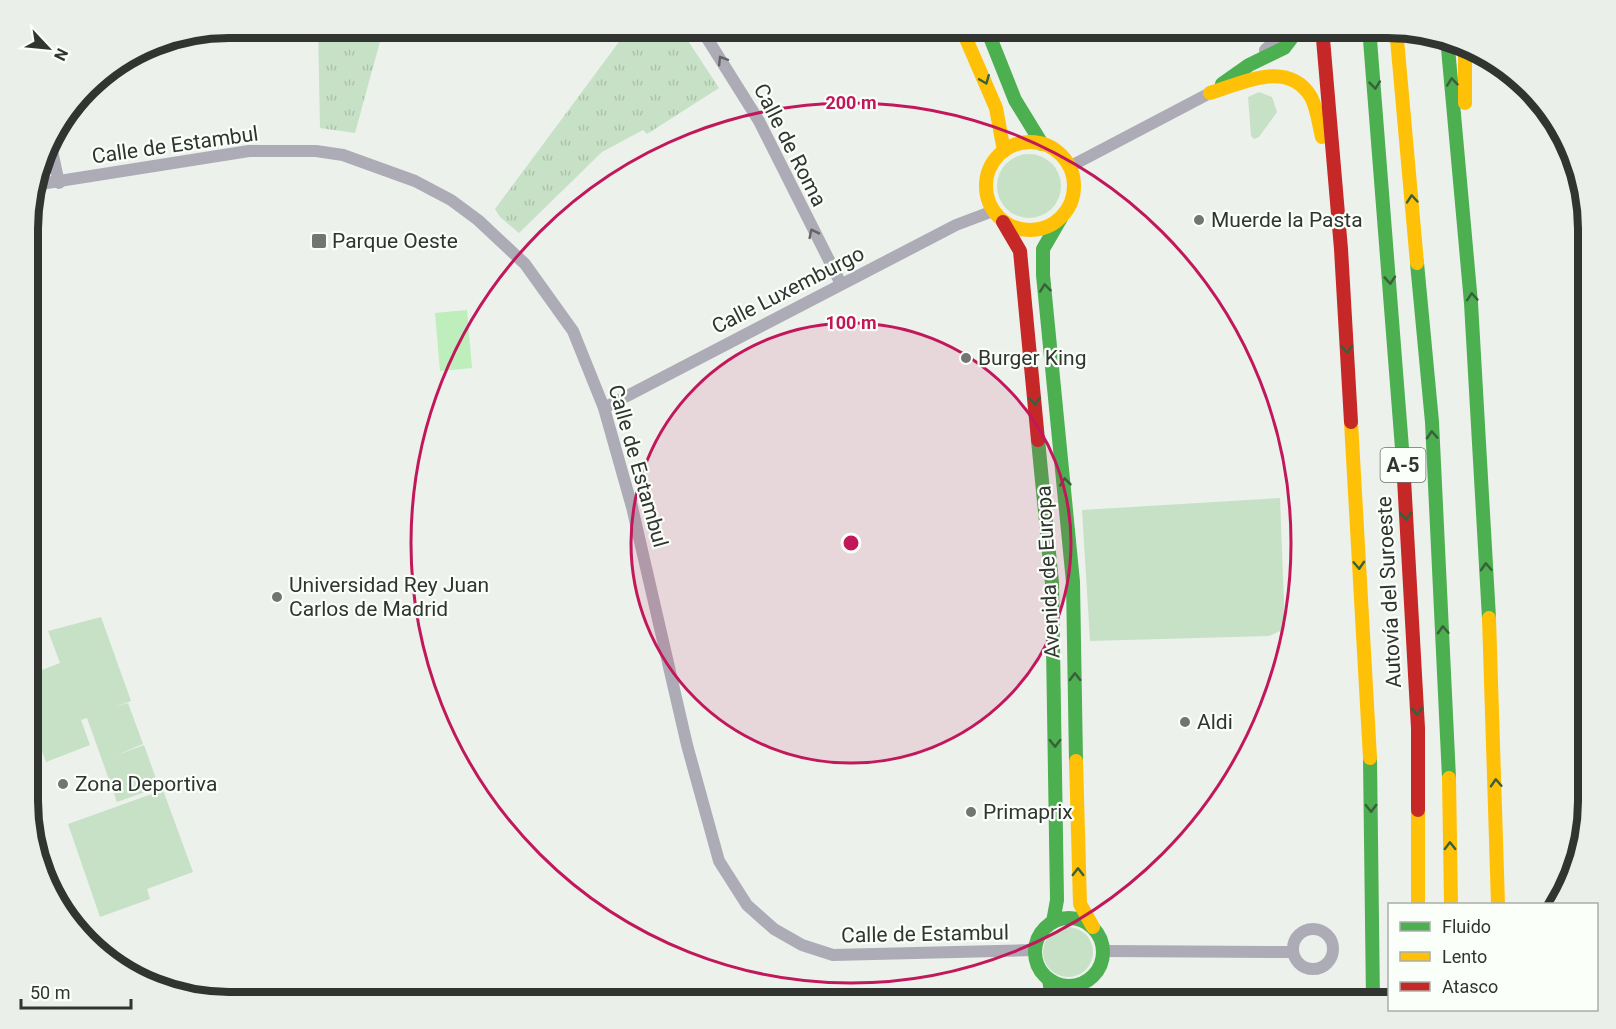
<svg xmlns="http://www.w3.org/2000/svg" width="1616" height="1029" font-family="Roboto,sans-serif">
<style>
.green{fill:#c7e1c6}
.park{fill:url(#park-tufts)}
.water{fill:#bdeebb}
.lines{fill:none;stroke-linecap:round;stroke-linejoin:round}
.street{stroke:#adacb6;stroke-width:12}
.fast{stroke:#4caf50;stroke-width:14}
.slow{stroke:#ffc107;stroke-width:14}
.jam{stroke:#c62828;stroke-width:14}
.oneway{stroke:#636466}
.oneway2{stroke:#3a5f3c}
.ring{fill:none;stroke:#c2185b;stroke-width:3}
.poi-dot{fill:#727672;stroke:#fafffa;stroke-width:2}
.labels{text-anchor:middle;stroke-width:4.5;stroke-linejoin:round;paint-order:stroke}
.shield{fill:#fafffa;stroke:#6d716d;stroke-width:1.5}
.shield-label{font-size:20px;font-weight:bold;fill:#313431}
.street-label{font-size:21px;fill:#313431;stroke:#fafffa}
.poi-label{font-size:21px;fill:#313431;stroke:#fafffa;text-anchor:start}
.rim{fill:none;stroke:#313431;stroke-width:8}
.centre{fill:#c2185b;stroke:#fafffa;stroke-width:3}
.ring-label{font-size:18px;text-anchor:middle;font-weight:bold;fill:#c2185b;stroke:#fafffa;stroke-width:4.5;stroke-linejoin:round;paint-order:stroke}
</style>
<defs>
<pattern id="park-tufts" width="24" height="20" patternUnits="userSpaceOnUse" patternTransform="scale(1.5)"><rect width="24" height="20" fill="#c7e1c6"/><path d="M3 7l-1-3M5 7V3M7 7l1-3M15 17l-1-3M17 17v-4M19 17l1-3" fill="none" stroke="#abc2ab"/></pattern>
</defs>
<rect width="100%" height="100%" fill="#ecf1ec"/>
<g class="green">
<path d="M1259 92 1272 97 1277 112 1259 137 1254 139 1251 136 1248 97Z"/>
<circle cx="1029" cy="186" r="32"/>
<path d="M1280 498 1285 629 1269 636 1090 641 1082 510Z"/>
<path d="M101 617 131 701 115 707 128 703 143 744 115 756 144 745 159 787 117 802 87 718 81 720 90 745 46 762 29 716V675L60 663 48 631Z"/>
<path d="M163 790 193 872 147 889 150 899 100 917 68 824Z"/>
<circle cx="1068" cy="952" r="25"/>
</g>
<g class="park">
<path d="M318 27H384L355 133 320 128Z"/>
<path d="M630 27H679L719 88 647 134 643 130 602 152 519 233 500 217 495 209Z"/>
</g>
<path class="water" d="M467 310 472 368 440 371 435 313Z"/>
<g class="lines">
<g class="street">
<path d="M700 27 759 121 841 284"/>
<path d="M1265 50 1277 39 1280 27"/>
<path d="M49 137 59 183"/>
<path d="M1069 167 1210 93"/>
<path d="M34 185 249 151H316L343 155 415 181 451 200 478 220 525 264 573 331 604 408 632 507 687 745 719 861 747 905 774 929 802 945 833 955 1035 950"/>
<path d="M604 408 956 225 993 211"/>
<circle cx="1313" cy="949" r="20"/>
<path d="M1104 951 1293 952"/>
</g>
<g class="fast">
<path d="M986 27 1015 100 1042 144"/>
<path d="M1369 27 1403 461"/>
<path d="M1447 37 1471 303 1489 618"/>
<path d="M1222 84 1249 65 1284 48 1300 27"/>
<path d="M1061 218 1043 249V275L1073 582 1076 761"/>
<path d="M1417 263 1432 422 1449 778"/>
<path d="M1038 440 1052 583 1057 900 1053 922"/>
<path d="M1370 758 1373 1002"/>
<circle cx="1069" cy="952" r="34"/>
<path d="M1049 980 1053 1002"/>
</g>
<g class="slow">
<path d="M961 27 996 108 1004 151"/>
<path d="M1396 28 1417 263"/>
<path d="M1465 45V103"/>
<path d="M1210 93C1243 83 1288 59 1311 97 1317 108 1319 125 1322 137"/>
<circle cx="1030" cy="186" r="44"/>
<path d="M1351 422 1370 758"/>
<path d="M1489 618 1498 904"/>
<path d="M1076 761 1080 904 1093 927"/>
<path d="M1449 778 1451 904"/>
<path d="M1418 810V904"/>
</g>
<g class="jam">
<path d="M1322 27 1341 249 1351 422"/>
<path d="M1003 222 1020 251 1038 440"/>
<path d="M1403 461 1418 728V810"/>
</g>
</g>
<defs><path id="oneway-chevron" d="M-2-3.5L2.5 0L-2 3.5" fill="none" stroke-width="1.6" stroke-linecap="round" stroke-linejoin="round" transform="scale(1.5)"/></defs>
<g class="oneway">
<use href="#oneway-chevron" transform="translate(722 60) rotate(-122)"/>
<use href="#oneway-chevron" transform="translate(813 233) rotate(-116)"/>
</g>
<g class="oneway2">
<use href="#oneway-chevron" transform="translate(985 80) rotate(68)"/>
<use href="#oneway-chevron" transform="translate(1452 82) rotate(-96)"/>
<use href="#oneway-chevron" transform="translate(1375 85) rotate(84)"/>
<use href="#oneway-chevron" transform="translate(1412 199) rotate(-95)"/>
<use href="#oneway-chevron" transform="translate(1390 280) rotate(86)"/>
<use href="#oneway-chevron" transform="translate(1045 288) rotate(-96)"/>
<use href="#oneway-chevron" transform="translate(1472 297) rotate(-94)"/>
<use href="#oneway-chevron" transform="translate(1347 349) rotate(87)"/>
<use href="#oneway-chevron" transform="translate(1035 401) rotate(85)"/>
<use href="#oneway-chevron" transform="translate(1432 435) rotate(-93)"/>
<use href="#oneway-chevron" transform="translate(1065 482) rotate(-96)"/>
<use href="#oneway-chevron" transform="translate(1406 516) rotate(87)"/>
<use href="#oneway-chevron" transform="translate(1359 565) rotate(87)"/>
<use href="#oneway-chevron" transform="translate(1486 567) rotate(-93)"/>
<use href="#oneway-chevron" transform="translate(1443 630) rotate(-93)"/>
<use href="#oneway-chevron" transform="translate(1075 677) rotate(-91)"/>
<use href="#oneway-chevron" transform="translate(1417 711) rotate(87)"/>
<use href="#oneway-chevron" transform="translate(1055 743) rotate(89)"/>
<use href="#oneway-chevron" transform="translate(1496 783) rotate(-93)"/>
<use href="#oneway-chevron" transform="translate(1371 808) rotate(89)"/>
<use href="#oneway-chevron" transform="translate(1450 846) rotate(-91)"/>
<use href="#oneway-chevron" transform="translate(1078 872) rotate(-90)"/>
</g>
<circle cx="851" cy="543" r="220" fill="#c2185b" fill-opacity=".12"/>
<g class="ring">
<circle cx="851" cy="543" r="220"/>
<circle cx="851" cy="543" r="440"/>
</g>
<g class="poi-dot">
<circle cx="1199" cy="220" r="6"/>
<rect x="311" y="233" width="16" height="16" rx="3"/>
<circle cx="966" cy="358" r="6"/>
<circle cx="277" cy="597" r="6"/>
<circle cx="1185" cy="722" r="6"/>
<circle cx="63" cy="784" r="6"/>
<circle cx="971" cy="812" r="6"/>
</g>
<g class="labels">
<rect class="shield" x="1380.5" y="448" width="45" height="34" rx="4.5"/>
<g class="shield-label">
<text x="1403" y="472">A-5</text>
</g>
<g class="street-label">
<text transform="translate(175 145) rotate(-8)" y="7">Calle de Estambul</text>
<text transform="translate(790 145) rotate(63)" y="7">Calle de Roma</text>
<text transform="translate(788 290) rotate(-27)" y="7">Calle Luxemburgo</text>
<text transform="translate(638 466) rotate(74)" y="7">Calle de Estambul</text>
<text transform="translate(1048 572) rotate(-93)" y="7">Avenida de Europa</text>
<text transform="translate(1389 592) rotate(-93)" y="7">Autovía del Suroeste</text>
<text transform="translate(925 934) rotate(-1)" y="7">Calle de Estambul</text>
</g>
<g class="poi-label">
<text x="1211" y="227">Muerde la Pasta</text>
<text x="332" y="248">Parque Oeste</text>
<text x="978" y="365">Burger King</text>
<text x="289" y="592">Universidad Rey Juan<tspan x="289" dy="24">Carlos de Madrid</tspan></text>
<text x="1197" y="729">Aldi</text>
<text x="75" y="791">Zona Deportiva</text>
<text x="983" y="819">Primaprix</text>
</g>
</g>
<path d="M0 0H1616V1029H0ZM229 38H1387A191 191 0 0 1 1578 229V801A191 191 0 0 1 1387 992H229A191 191 0 0 1 38 801V229A191 191 0 0 1 229 38Z" fill="#eaefea" fill-rule="evenodd"/>
<path class="rim" d="M229 38H1387A191 191 0 0 1 1578 229V801A191 191 0 0 1 1387 992H229A191 191 0 0 1 38 801V229A191 191 0 0 1 229 38Z"/>
<circle cx="851" cy="543" r="9" class="centre"/>
<g class="ring-label">
<text x="851" y="109">200 m</text>
<text x="851" y="329">100 m</text>
</g>
<rect x="1388" y="903" width="210" height="108" fill="#fafffa" stroke="#aaaeaa" stroke-width="1.5"/>
<rect x="1400" y="922" width="30" height="9" fill="#4caf50" stroke="#aaaeaa" stroke-width="1.5"/>
<text x="1442" y="933" font-size="18" fill="#313431">Fluido</text>
<rect x="1400" y="952" width="30" height="9" fill="#ffc107" stroke="#aaaeaa" stroke-width="1.5"/>
<text x="1442" y="963" font-size="18" fill="#313431">Lento</text>
<rect x="1400" y="982" width="30" height="9" fill="#c62828" stroke="#aaaeaa" stroke-width="1.5"/>
<text x="1442" y="993" font-size="18" fill="#313431">Atasco</text>
<g transform="translate(48 48) rotate(116)" stroke="#fafffa" stroke-width="4.5" paint-order="stroke">
<path d="M0-4.5L10 22L0 15L-10 22Z" fill="#313431"/>
<text y="-9" font-size="16" font-weight="bold" text-anchor="middle" fill="#313431">N</text>
</g>
<path d="M21 999v9h110v-9" fill="none" stroke="#313431" stroke-width="3"/>
<text x="30" y="999" font-size="18" fill="#313431" stroke="#fafffa" stroke-width="4.5" paint-order="stroke">50 m</text>
</svg>
